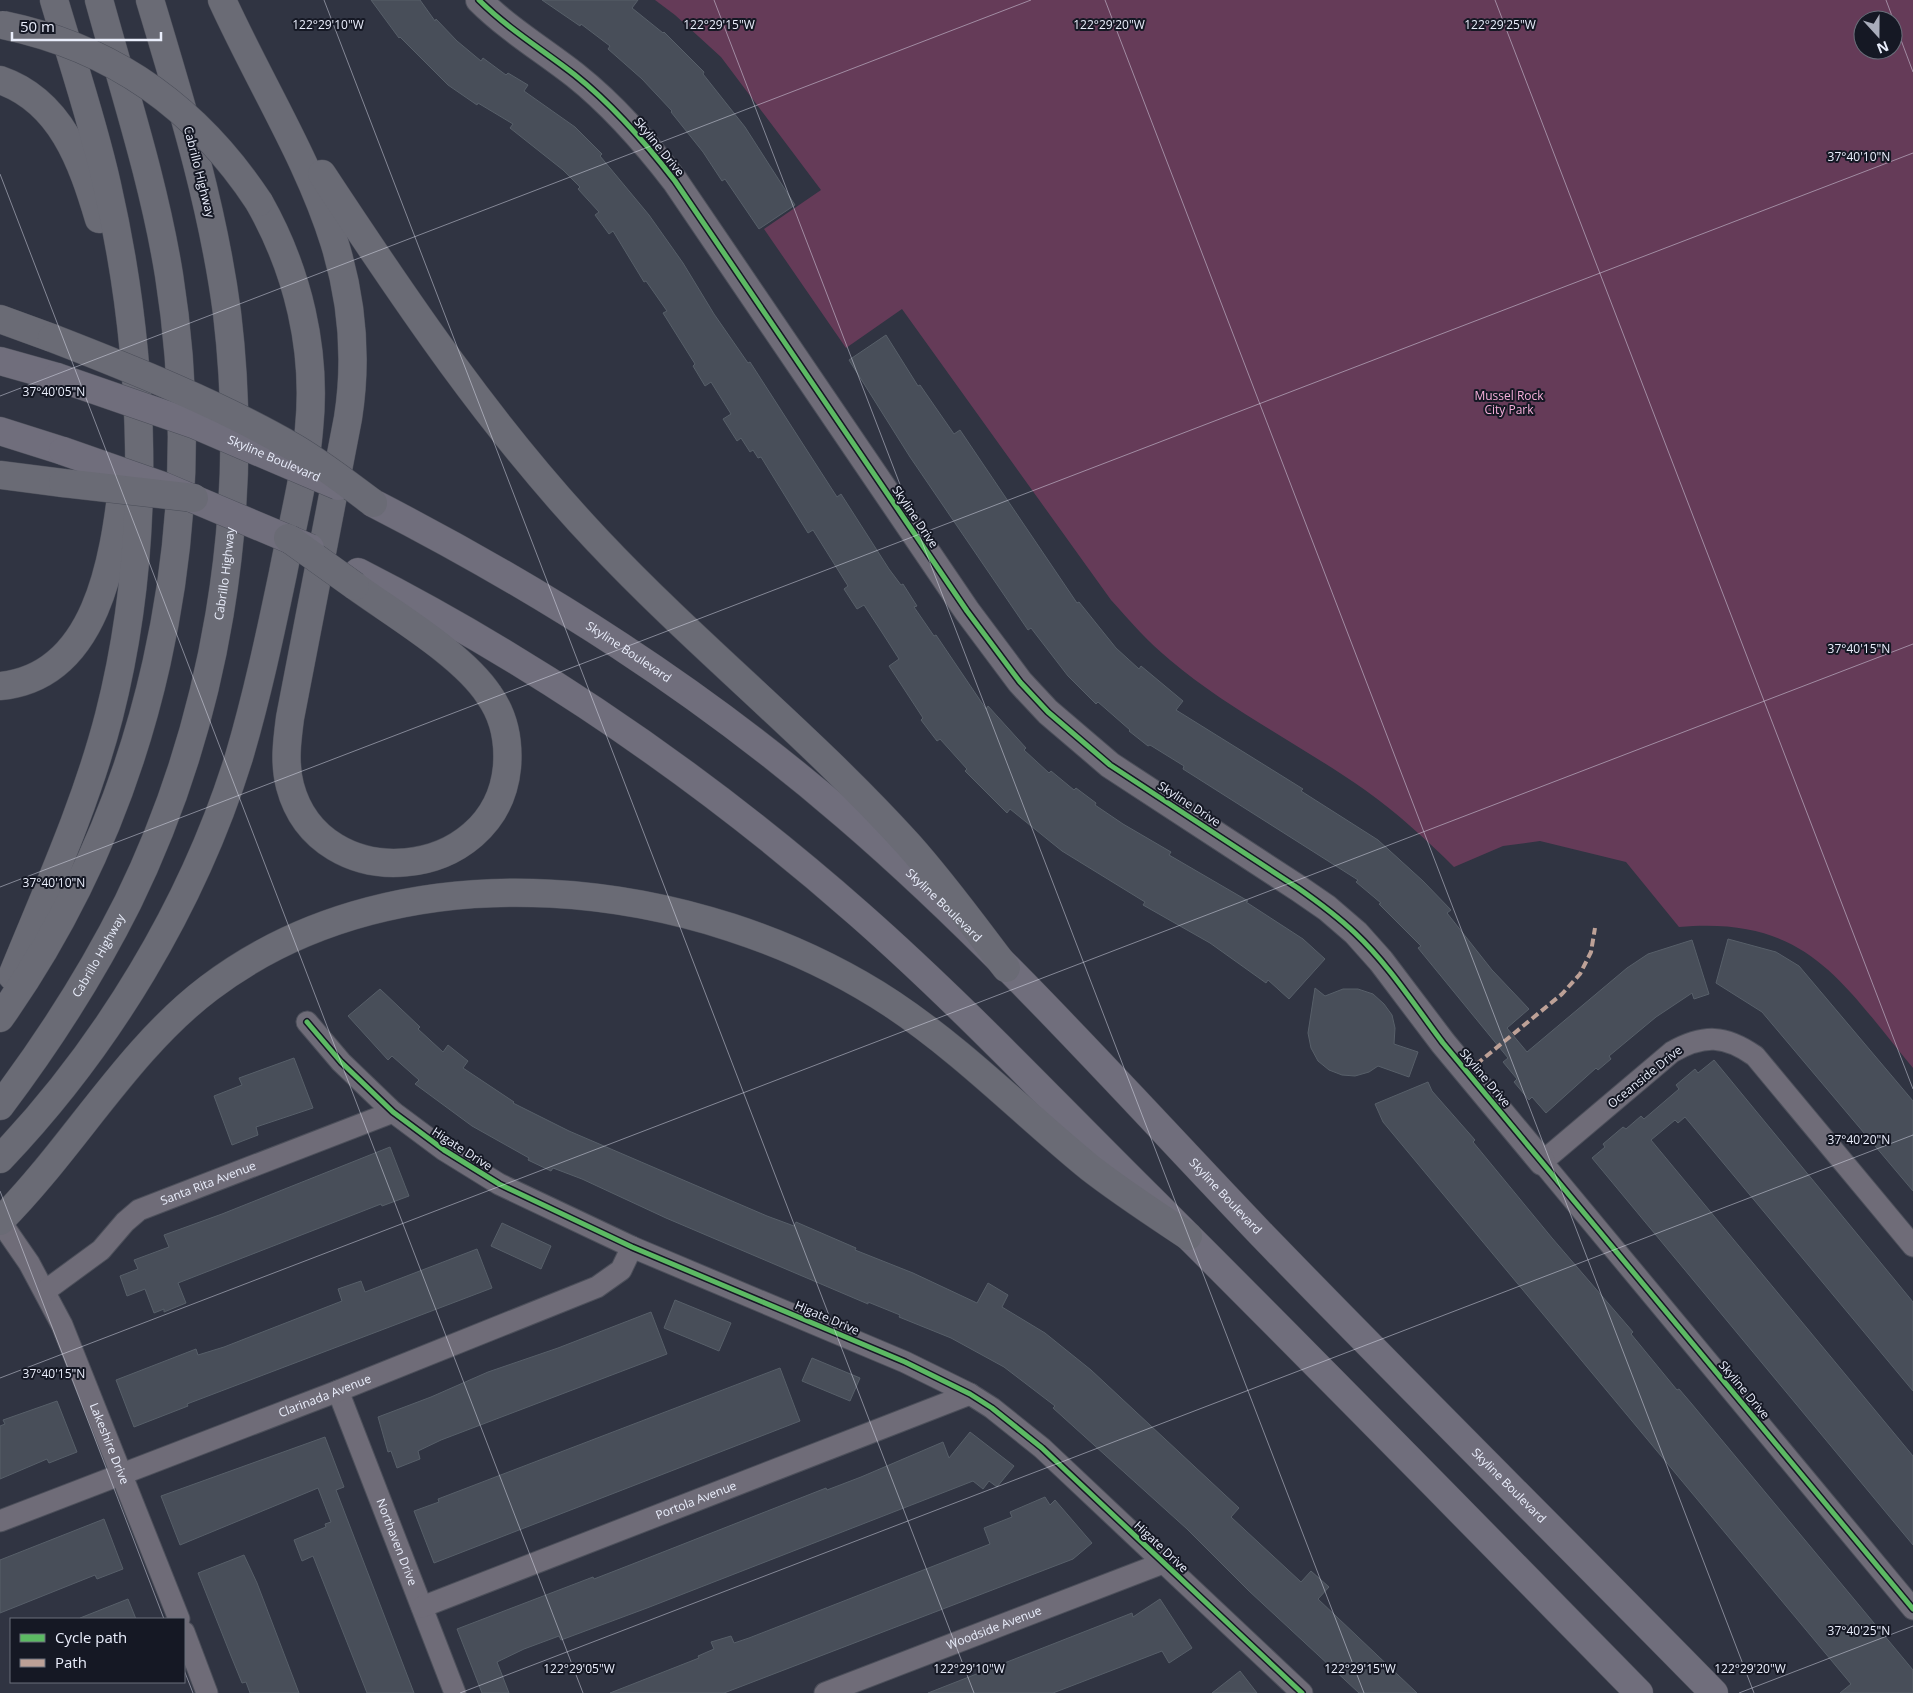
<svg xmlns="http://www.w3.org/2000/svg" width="1913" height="1693" font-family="'Open Sans',sans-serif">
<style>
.green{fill:#653b58;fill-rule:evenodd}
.building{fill:#484e59;stroke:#575f69}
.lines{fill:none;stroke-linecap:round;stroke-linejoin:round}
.minor-casing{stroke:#4c4f5a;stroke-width:23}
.tertiary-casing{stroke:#4c4f5a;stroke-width:28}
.primary-casing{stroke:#4c4f5a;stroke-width:29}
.motorway-casing{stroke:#4c4f5a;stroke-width:29}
.minor{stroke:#6f6c78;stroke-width:21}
.tertiary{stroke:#6f6c78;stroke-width:26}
.primary{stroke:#706e7c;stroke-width:28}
.motorway{stroke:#6a6b75;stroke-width:28}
.primary-bridge-casing{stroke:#4c4f5a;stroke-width:29;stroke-linecap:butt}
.motorway-bridge-casing{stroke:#4c4f5a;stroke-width:29;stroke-linecap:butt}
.primary-bridge{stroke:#706e7c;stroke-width:28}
.motorway-bridge{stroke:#6a6b75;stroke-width:28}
.quiet{stroke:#bda197;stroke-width:4;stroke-dasharray:8 4;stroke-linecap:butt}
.cycleway-casing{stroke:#151824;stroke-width:8}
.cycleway{stroke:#5cba63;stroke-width:5}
.ticks{fill:none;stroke:#eaeefc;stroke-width:1;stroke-opacity:0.45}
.labels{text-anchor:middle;stroke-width:4;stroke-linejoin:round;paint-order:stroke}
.street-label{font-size:12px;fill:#eaeefc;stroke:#151824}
.park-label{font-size:12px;fill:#f6afda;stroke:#151824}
.ticks-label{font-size:12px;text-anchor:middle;fill:#eaeefc;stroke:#151824;stroke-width:4;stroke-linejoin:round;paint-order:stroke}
</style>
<rect width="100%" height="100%" fill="#303442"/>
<path class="green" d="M655 0H1913V1068C1840 980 1807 916 1679 927L1626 862 1540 841 1503 846 1454 867C1426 839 1397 813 1365 790 1301 745 1229 710 1170 660 1148 642 1130 621 1111 600L902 309 846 348 764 229 821 190 721 57 675 15ZM1863 20H1893V50H1863Z"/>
<g class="building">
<path d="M371 0H420L435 21 436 19 457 41 481 61 483 58 506 75 508 73 528 85 524 91 575 127 602 154 600 156 649 215 683 263 714 314 748 363 750 362 837 497 841 494 889 569 901 585 903 584 917 606 914 607 934 636 936 635 986 709 988 706 1026 748 1024 750 1049 773 1051 771 1074 790 1076 788 1096 803 1095 805 1123 824 1171 852 1169 855 1248 901 1246 902 1303 939 1325 959 1289 999 1268 980 1266 983 1210 943 1143 905 1145 902 1062 851 1010 809 1007 813 965 771 967 769 940 739 937 741 921 720 923 718 889 666 899 659 883 634 864 605 857 609 844 589 848 586 813 530 808 533 761 457 758 458 753 450 750 452 741 438 737 441 723 419 731 414 711 382 705 386 693 366 695 364 663 313 667 311 646 281 644 282 613 231 609 234 595 215 599 212 578 189 580 187 563 170 510 128 513 124 478 103 477 105 448 85 400 37 399 38Z"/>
<path d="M542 0H638L632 8 663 33 664 32 704 72 703 74 745 127 795 205 759 229 725 179 722 181 703 152 671 112 672 111 642 79 608 49 610 46 581 24 580 26Z"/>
<path d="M886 335 918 386 920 385 954 434 960 430 1077 603 1079 602 1116 648 1139 669 1141 666 1183 701 1176 710 1303 789 1301 791 1378 840 1423 881 1451 910 1447 913 1492 970 1529 1009 1507 1028 1527 1052 1627 968 1648 954 1692 940 1709 994 1694 999 1692 993 1656 1017 1609 1056 1611 1059 1598 1070 1596 1068 1546 1113 1532 1097 1529 1100 1514 1082 1517 1079 1503 1062 1508 1058 1418 948 1421 946 1379 904 1381 903 1356 882 1358 880 1183 769 1184 766 1150 745 1148 746 1129 731 1130 730 1098 702 1096 704 1068 676 1031 628 1028 630 910 457 849 360Z"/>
<path d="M1728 939 1776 952 1799 966 1913 1101V1191L1762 1012 1716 983Z"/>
<path d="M1315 988 1325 996 1343 989H1358L1373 994 1384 1004 1392 1015 1395 1028 1394 1044 1418 1052 1409 1077 1378 1066 1369 1072 1355 1076 1342 1075 1329 1070 1318 1061 1311 1048 1308 1033Z"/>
<path d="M380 989 420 1027 418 1029 443 1052 448 1045 468 1061 463 1068 514 1102 513 1103 569 1131 767 1216 794 1226 796 1222 819 1232 856 1248 855 1250 913 1273 977 1303 988 1283 1008 1295 1002 1307 1045 1333 1091 1370 1239 1508 1231 1517 1301 1582 1311 1571 1329 1587 1318 1599 1417 1693H1359L1249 1591 1187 1529 1053 1408 1055 1406 1004 1367 951 1338 899 1317 900 1315 868 1302V1304L666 1218 582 1179 553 1168 551 1171 528 1160 529 1158 472 1126 415 1084 419 1080 392 1056 388 1060 348 1016Z"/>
<path d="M294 1058 313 1108 256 1127 258 1135 232 1145 214 1096 242 1085 239 1078Z"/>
<path d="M1714 1060 1913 1302V1391L1685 1117 1678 1123 1675 1120 1651 1140 1913 1456V1545L1592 1158 1605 1147 1603 1144 1623 1127 1626 1129 1641 1116 1644 1119 1679 1089 1676 1085 1695 1069 1698 1073Z"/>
<path d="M1428 1082 1432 1091 1475 1140 1473 1142 1552 1238 1633 1332 1631 1334 1677 1390 1679 1389 1691 1403 1913 1670V1693H1840L1851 1684 1383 1122 1375 1104Z"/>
<path d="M390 1147 409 1196 382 1206 381 1204 178 1283 186 1303 164 1312V1309L154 1313 145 1289 127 1296 120 1276 138 1269 134 1260 169 1247 164 1235 222 1214Z"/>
<path d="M502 1223 551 1246 541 1269 491 1246Z"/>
<path d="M477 1249 492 1288 187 1404 188 1406 134 1427 116 1380 196 1349 198 1355 224 1347 342 1301 338 1289 361 1281 365 1292Z"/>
<path d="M675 1300 731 1323 719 1351 664 1328Z"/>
<path d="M651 1312 667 1354 441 1440 418 1451 420 1459 397 1468 391 1451 388 1452 378 1417 431 1397 488 1372 558 1348Z"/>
<path d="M812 1358 860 1378 850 1401 802 1381Z"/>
<path d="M780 1368 800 1421 434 1563 414 1511 439 1502 438 1499Z"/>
<path d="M57 1401 77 1452 49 1463 47 1459 0 1479V1426L5 1424 3 1420Z"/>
<path d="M970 1432 1014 1466 997 1487 989 1481 983 1489 973 1481 647 1608 561 1640 559 1636 524 1649 497 1662 509 1693H482L457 1629 593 1577 594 1579 630 1565 826 1488 827 1490 861 1477 943 1442 949 1458Z"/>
<path d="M325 1437 344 1487 336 1490 414 1693H367L313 1556 302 1561 294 1540 326 1527 325 1524 331 1522 318 1488 180 1545 161 1496Z"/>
<path d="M1045 1497 1050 1505 1055 1500 1092 1543 1073 1559 724 1693H610L699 1658 698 1656 714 1649 711 1642 731 1636 734 1643 749 1638 990 1544 984 1528 1012 1517 1010 1512Z"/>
<path d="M104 1519 123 1569 97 1579 95 1575 0 1613V1560Z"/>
<path d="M244 1555 257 1583 299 1693H250L246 1682 242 1683 231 1656 198 1573Z"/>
<path d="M128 1599 136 1619H80V1618Z"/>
<path d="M1160 1599 1192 1648 1169 1663 1162 1651 1053 1693H928L1132 1613 1133 1617Z"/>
<path d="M1240 1671 1257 1693H1212Z"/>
</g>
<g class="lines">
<g class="minor-casing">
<g id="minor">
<path d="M307 1022 341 1062 393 1112 444 1150 499 1184 632 1247 905 1362 970 1394 992 1408 1042 1448 1302 1693"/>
<path id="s1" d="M0 1221 29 1263 62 1325 179 1619"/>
<path d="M1913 1246 1755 1056C1725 1035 1704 1034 1672 1052L1542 1162 1913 1609"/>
<path id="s2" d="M45 1291 101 1250 125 1222 139 1210 393 1112"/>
<path id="s3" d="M338 1391 455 1693"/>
<path id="s4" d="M0 1521 338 1391 597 1287 621 1270 632 1247"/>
<path id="s5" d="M422 1607 970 1394"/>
<path d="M184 1632 207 1693"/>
<path id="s6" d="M825 1693 1163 1563"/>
</g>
</g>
<g class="tertiary-casing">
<path id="tertiary" d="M479 0C508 29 543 50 575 75 614 106 645 142 675 181L967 611 1020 682 1048 712 1110 765 1298 888 1327 908 1356 933 1381 961 1443 1043 1542 1162"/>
</g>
<g class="primary-casing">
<g id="primary">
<path d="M0 361 57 377"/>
<path d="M0 431 63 451"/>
<path id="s7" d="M373 503C546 592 700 690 847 817 996 945 1127 1094 1262 1235 1411 1389 1564 1540 1714 1693"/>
<path d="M358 572C540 665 707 780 860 915 961 1004 1054 1103 1149 1197 1314 1361 1476 1527 1639 1693"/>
</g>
</g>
<g class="motorway-casing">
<g id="motorway">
<path d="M222 0C287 142 374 252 348 418L290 718C287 741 284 763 290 786 320 899 496 883 507 767 509 741 504 716 489 695 463 655 395 615 355 586"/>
<path d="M0 80C61 101 82 162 99 219"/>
<path d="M322 174C407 303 492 429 598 541 697 646 811 737 908 844 943 883 974 926 1006 968"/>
<path d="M0 319 52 338"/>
<path d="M0 475 63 483"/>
<path d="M0 686C97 677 114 559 123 481"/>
<path d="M12 976C47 890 86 805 109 716 153 544 146 356 107 185 93 122 72 61 54 0"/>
<path d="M0 1018C151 804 210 533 169 275 154 182 124 91 99 0"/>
<path id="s8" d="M0 1106C49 1041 92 974 128 902 216 722 251 512 227 313 213 206 181 103 150 0"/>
<path d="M0 1159C107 1047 193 905 239 757 257 696 270 635 283 573 292 526 305 477 309 429 317 350 298 271 259 202"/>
<path d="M0 1221C73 1148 127 1050 209 988 401 842 699 877 892 1004 964 1052 1023 1113 1089 1167 1121 1192 1155 1214 1188 1236"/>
</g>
</g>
<use href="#minor" class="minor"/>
<use href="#tertiary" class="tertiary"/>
<use href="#primary" class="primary"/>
<use href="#motorway" class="motorway"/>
<g class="primary-bridge-casing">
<g id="primary-bridge">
<path id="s9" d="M57 377 193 424 338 486"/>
<path d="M63 451 163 486 310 548"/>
</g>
</g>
<g class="motorway-bridge-casing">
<g id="motorway-bridge">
<path d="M3 25C114 48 197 108 259 202"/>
<path d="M52 338C132 369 221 405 295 448 322 464 348 484 373 503"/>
<path d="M63 483 194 498"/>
<path d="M288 538 355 586"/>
</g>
</g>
<use href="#primary-bridge" class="primary-bridge"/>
<use href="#motorway-bridge" class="motorway-bridge"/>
<path class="quiet" d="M1467 1072 1562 994 1580 974 1591 952 1595 928"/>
<g class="cycleway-casing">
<g id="cycleway">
<path d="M479 0C508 29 543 50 575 75 614 106 645 142 675 181L967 611 1020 682 1048 712 1110 765 1298 888C1318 902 1337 916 1355 933 1389 965 1415 1006 1443 1043L1913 1609"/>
<path d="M307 1022 341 1062 393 1112 444 1150 499 1184 632 1247 905 1362 970 1394 992 1408 1042 1448 1302 1693"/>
</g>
</g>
<use href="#cycleway" class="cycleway"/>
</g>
<path class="ticks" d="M324 0 974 1693M714 0 1364 1693M1105 0 1754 1693M1495 0 1913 1089M1886 0 1913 72M0 174 583 1693M0 396 1031 0M0 887 1913 153M0 1191 164 1619M0 1378 1913 644M184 1670 193 1693M460 1693 1913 1135M1739 1693 1913 1626"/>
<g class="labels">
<g class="street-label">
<text transform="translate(659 147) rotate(51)" y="4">Skyline Drive</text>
<text transform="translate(199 172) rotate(76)" y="4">Cabrillo Highway</text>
<text dy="4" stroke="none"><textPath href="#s9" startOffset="232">Skyline Boulevard</textPath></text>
<text transform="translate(915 517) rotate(56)" y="4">Skyline Drive</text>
<text dy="4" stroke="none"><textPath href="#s8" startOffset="585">Cabrillo Highway</textPath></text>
<text dy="4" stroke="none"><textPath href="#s7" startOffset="296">Skyline Boulevard</textPath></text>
<text transform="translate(1189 804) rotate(33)" y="4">Skyline Drive</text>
<text dy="4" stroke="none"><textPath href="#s7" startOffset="701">Skyline Boulevard</textPath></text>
<text dy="4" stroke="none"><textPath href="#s8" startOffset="180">Cabrillo Highway</textPath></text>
<text transform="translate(1645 1077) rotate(-39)" y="4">Oceanside Drive</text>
<text transform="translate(1485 1078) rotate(50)" y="4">Skyline Drive</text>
<text transform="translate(462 1149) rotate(33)" y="4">Higate Drive</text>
<text dy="4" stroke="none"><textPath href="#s2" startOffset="199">Santa Rita Avenue</textPath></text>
<text dy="4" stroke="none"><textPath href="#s7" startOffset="1106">Skyline Boulevard</textPath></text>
<text transform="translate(827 1318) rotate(23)" y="4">Higate Drive</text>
<text transform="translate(1744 1390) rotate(50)" y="4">Skyline Drive</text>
<text dy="4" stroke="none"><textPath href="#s4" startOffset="348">Clarinada Avenue</textPath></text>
<text dy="4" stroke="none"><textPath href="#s1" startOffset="249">Lakeshire Drive</textPath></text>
<text dy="4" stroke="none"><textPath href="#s7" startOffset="1511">Skyline Boulevard</textPath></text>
<text dy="4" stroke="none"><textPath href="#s5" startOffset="294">Portola Avenue</textPath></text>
<text dy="4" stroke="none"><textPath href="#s3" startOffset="162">Northaven Drive</textPath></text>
<text transform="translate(1161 1547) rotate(43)" y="4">Higate Drive</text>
<text dy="4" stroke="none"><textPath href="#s6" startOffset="181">Woodside Avenue</textPath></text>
</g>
<g class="park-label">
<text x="1509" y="400">Mussel Rock<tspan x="1509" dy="14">City Park</tspan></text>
</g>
</g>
<g class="ticks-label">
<text x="328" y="29">122°29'10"W</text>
<text x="719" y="29">122°29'15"W</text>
<text x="1109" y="29">122°29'20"W</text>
<text x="1500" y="29">122°29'25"W</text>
<text x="1859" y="161">37°40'10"N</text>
<text x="54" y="396">37°40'05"N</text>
<text x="1859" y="653">37°40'15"N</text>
<text x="54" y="887">37°40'10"N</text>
<text x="1859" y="1144">37°40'20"N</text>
<text x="54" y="1378">37°40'15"N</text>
<text x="1859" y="1635">37°40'25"N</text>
<text x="579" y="1673">122°29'05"W</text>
<text x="969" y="1673">122°29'10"W</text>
<text x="1360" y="1673">122°29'15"W</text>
<text x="1750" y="1673">122°29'20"W</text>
</g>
<rect x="10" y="1618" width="175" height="65" fill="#151824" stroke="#6a6e7a"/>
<rect x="20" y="1634" width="25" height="8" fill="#5cba63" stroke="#6a6e7a"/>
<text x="55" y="1643" font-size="15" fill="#eaeefc">Cycle path</text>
<rect x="20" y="1659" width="25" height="8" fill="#bda197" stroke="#6a6e7a"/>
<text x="55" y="1668" font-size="15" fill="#eaeefc">Path</text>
<g transform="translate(1878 35) rotate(159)"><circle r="24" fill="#151824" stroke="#6a6e7a"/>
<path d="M0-4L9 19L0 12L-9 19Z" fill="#a9adbb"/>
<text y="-8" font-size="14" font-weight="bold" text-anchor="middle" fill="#eaeefc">N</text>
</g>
<path d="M12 32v8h149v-8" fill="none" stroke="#eaeefc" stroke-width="2.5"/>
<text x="20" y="32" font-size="15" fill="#eaeefc" stroke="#151824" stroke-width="4" paint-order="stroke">50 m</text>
</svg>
